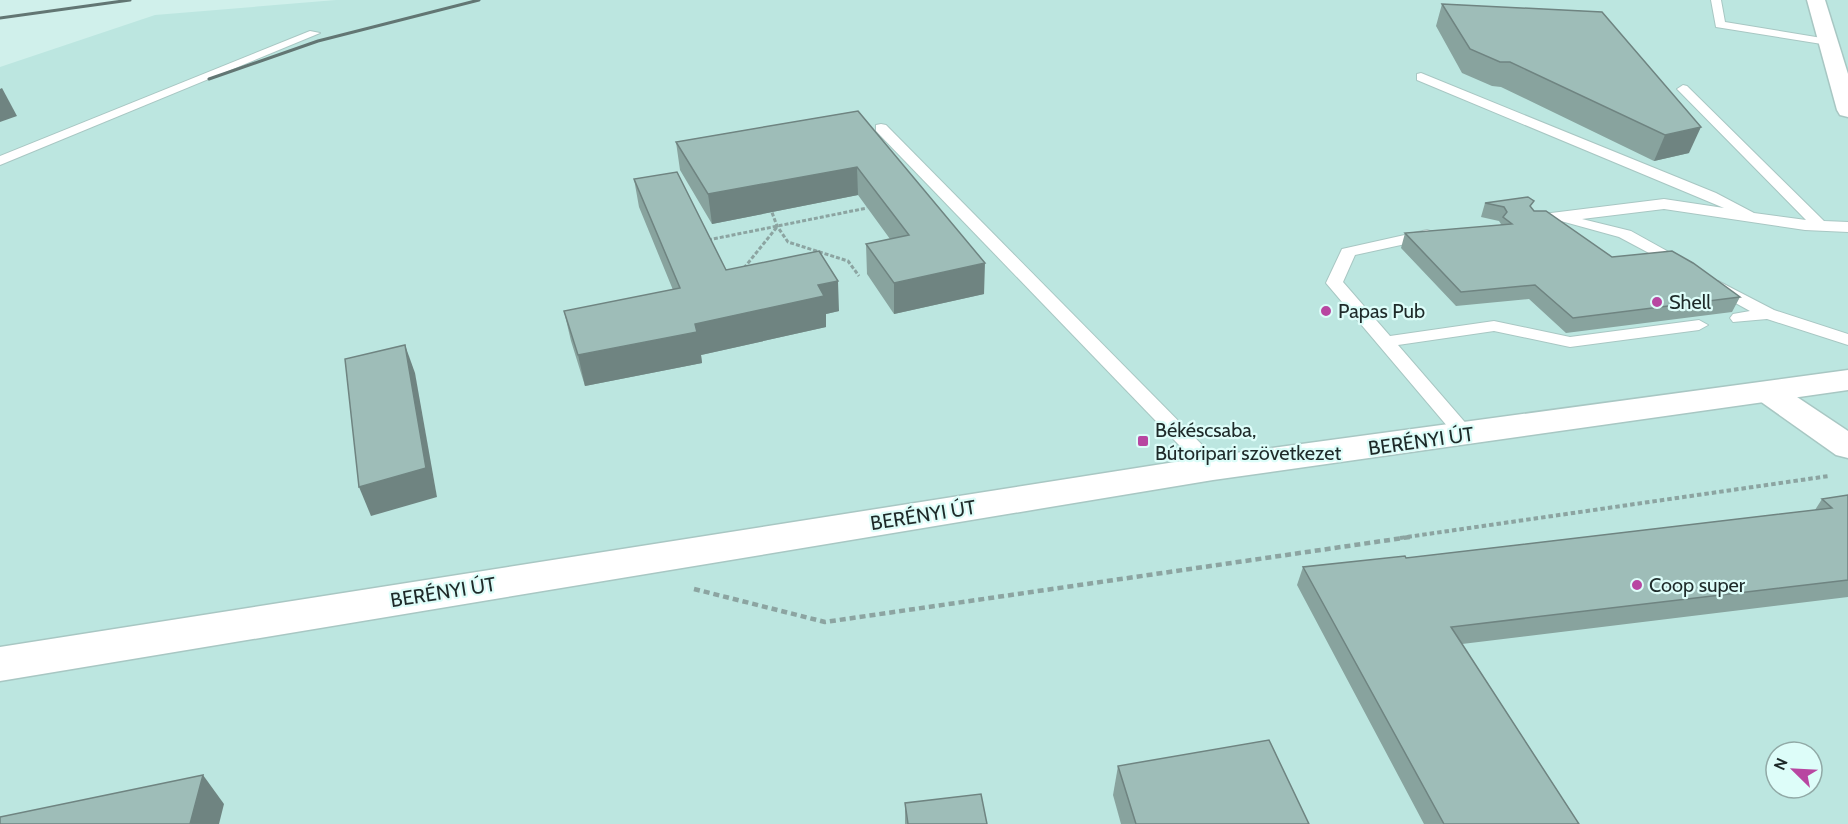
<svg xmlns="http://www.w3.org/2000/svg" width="1848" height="824" font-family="Cabin,sans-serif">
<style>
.built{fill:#bce6e0;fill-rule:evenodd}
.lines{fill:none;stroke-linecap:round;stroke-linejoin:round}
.service-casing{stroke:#a8c7c3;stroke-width:2}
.minor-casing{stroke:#a8c7c3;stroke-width:3}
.tertiary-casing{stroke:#a8c7c3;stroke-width:3}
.path-far2{stroke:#8ca4a1;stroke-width:3;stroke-dasharray:4 2;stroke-linecap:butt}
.path-far1{stroke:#8ca4a1;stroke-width:4;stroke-dasharray:4.5 3;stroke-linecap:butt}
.path{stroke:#8ca4a1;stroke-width:4.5;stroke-dasharray:6 4;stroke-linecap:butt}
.service{fill:#fff;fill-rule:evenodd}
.minor{fill:#fff;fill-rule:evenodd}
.tertiary{fill:#fff;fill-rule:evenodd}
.rail{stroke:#627673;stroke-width:3}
.wall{fill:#88a39e}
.shaded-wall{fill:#6f8481}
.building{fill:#9ebdb8;stroke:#6f8481;stroke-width:1.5}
.poi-dot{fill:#b846a1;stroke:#ddfdf9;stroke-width:2}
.labels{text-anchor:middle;stroke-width:4.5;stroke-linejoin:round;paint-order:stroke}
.poi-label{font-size:20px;fill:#1e2a29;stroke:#ddfdf9;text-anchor:start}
.street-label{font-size:20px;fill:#1e2a29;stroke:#ddfdf9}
</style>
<rect width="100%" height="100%" fill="#d0f0eb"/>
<path class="built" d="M336 0H1848V824H0V67L155 15ZM1776 752H1812V788H1776Z"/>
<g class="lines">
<g class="service-casing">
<g id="service">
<path d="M1711 0H1721L1725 22 1828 39 1834 42 1828 45 1716 27Z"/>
<path d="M310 31 320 33 0 165V156Z"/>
<path d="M1421 73 1716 193 1754 213 1806 220 1677 89 1683 85 1687 86 1824 221 1848 222V232L1805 230 1664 209 1582 219 1631 231 1685 261 1687 264 1679 269 1619 237 1561 221 1530 223 1527 220 1530 217 1535 215 1664 199 1724 208 1417 80V74Z"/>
<path d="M881 124 886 125 1220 463 1223 468 1220 473H1206L876 131V125Z"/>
<path d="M1427 230 1433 232 1435 235 1433 238 1355 255 1343 282 1390 336 1494 321 1570 337 1699 320 1708 325 1699 330 1570 347 1494 331 1398 345 1476 435 1473 440H1459L1326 283 1342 249Z"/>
<path d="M1718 281 1774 310 1848 334V345L1767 319 1733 322 1730 318 1733 314 1750 311 1712 290 1710 286Z"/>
</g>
</g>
<g class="minor-casing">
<g id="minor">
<path d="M1807 0H1825L1848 74V117L1840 115 1837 110Z"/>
<path d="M1768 382 1779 385 1848 431V458L1836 455 1757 399 1752 392 1757 385Z"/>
</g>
</g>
<g class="tertiary-casing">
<path id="tertiary" d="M1848 370V390L1213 480 0 681V647L1213 456Z"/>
</g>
<g class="path-far2">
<path d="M770 207 777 226 788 242 848 261 859 276"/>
<path d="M708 240 867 208"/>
<path d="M744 268 777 227"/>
</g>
<path class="path-far1" d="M1400 538 1829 476"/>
<path class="path" d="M694 589 825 622 1410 537"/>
<use href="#service" class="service"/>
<use href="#minor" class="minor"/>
<use href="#tertiary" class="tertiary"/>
<g class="rail">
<path d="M0 18 130 0"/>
<path d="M209 79 318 41 479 0"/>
</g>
</g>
<g class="wall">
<path d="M1442 4 1602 12 1689 153 1654 161 1501 87 1492 86 1462 73 1436 26Z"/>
<path d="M858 111 984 294 894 314 867 274 866 244 890 239 858 195 712 224 680 170 676 142Z"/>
<path d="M634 179 726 270 839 311 826 314V327L701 355 702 363 585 386 571 341 564 311 673 290 639 207Z"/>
<path d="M1485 203 1531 208 1534 211 1612 257 1740 297 1732 312 1566 333 1529 299 1456 306 1401 248 1405 233 1500 225 1501 224 1499 221 1481 217Z"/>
<path d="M1848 495V597L1462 644 1579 824H1424L1297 585 1303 567 1406 558 1815 510 1822 499Z"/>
<path d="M1118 766 1309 824H1121L1113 795Z"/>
<path d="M905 803 987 824H905Z"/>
</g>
<g class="shaded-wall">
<path d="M2 88 17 116 0 122V89Z"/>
<path d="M1701 127 1689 153 1654 161 1665 135Z"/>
<path d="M857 167 858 195 712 224 708 194Z"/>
<path d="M985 263 984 294 894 314V283Z"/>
<path d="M838 281 839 311 826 314V327L701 355 702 363 585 386 578 355 695 324 818 285Z"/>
<path d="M405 345 415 373 437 497 371 516 359 487Z"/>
<path d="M203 775 224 804 219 824H190Z"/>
</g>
<g class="building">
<path d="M1442 4 1602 12 1701 127 1665 135 1510 62H1500L1470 49Z"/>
<path d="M858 111 985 263 894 283 866 244 909 235 857 167 708 194 676 142Z"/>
<path d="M677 172 726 270 819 251 838 281 818 285 824 296 695 324 697 332 578 355 564 311 680 288 634 179Z"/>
<path d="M1528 197 1534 201 1530 206 1534 211H1546L1612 257 1672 251 1693 263 1740 297 1573 318 1535 285 1461 292 1405 233 1512 224 1503 217 1507 212 1504 207 1485 203Z"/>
<path d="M405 345 426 468 359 487 345 359Z"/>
<path d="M1848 495V580L1451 627 1579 824H1444L1303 567 1405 556 1406 558 1832 508 1822 499Z"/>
<path d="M1269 740 1309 824H1136L1118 766Z"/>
<path d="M203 775 190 824H0V817Z"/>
<path d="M981 794 987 824H908L905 803Z"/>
</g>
<g class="poi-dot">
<circle cx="1657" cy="302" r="6"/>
<circle cx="1326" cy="311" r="6"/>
<rect x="1137" y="435" width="12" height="12" rx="3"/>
<circle cx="1637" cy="585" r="6"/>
</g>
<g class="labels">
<g class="poi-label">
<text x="1669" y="309">Shell</text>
<text x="1338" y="318">Papas Pub</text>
<text x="1155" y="437">Békéscsaba,<tspan x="1155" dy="23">Bútoripari szövetkezet</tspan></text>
<text x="1649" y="592">Coop super</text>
</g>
<g class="street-label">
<text transform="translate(1421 441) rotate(-8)" y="7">BERÉNYI ÚT</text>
<text transform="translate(923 515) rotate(-9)" y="7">BERÉNYI ÚT</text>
<text transform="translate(443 592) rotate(-9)" y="7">BERÉNYI ÚT</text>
</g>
</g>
<g transform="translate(1794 770) rotate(294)"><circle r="28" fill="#ddfdf9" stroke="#91a9a6" stroke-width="1.5"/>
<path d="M0-4.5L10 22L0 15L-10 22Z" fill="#b846a1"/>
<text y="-9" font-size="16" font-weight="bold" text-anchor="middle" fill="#1e2a29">N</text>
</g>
</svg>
